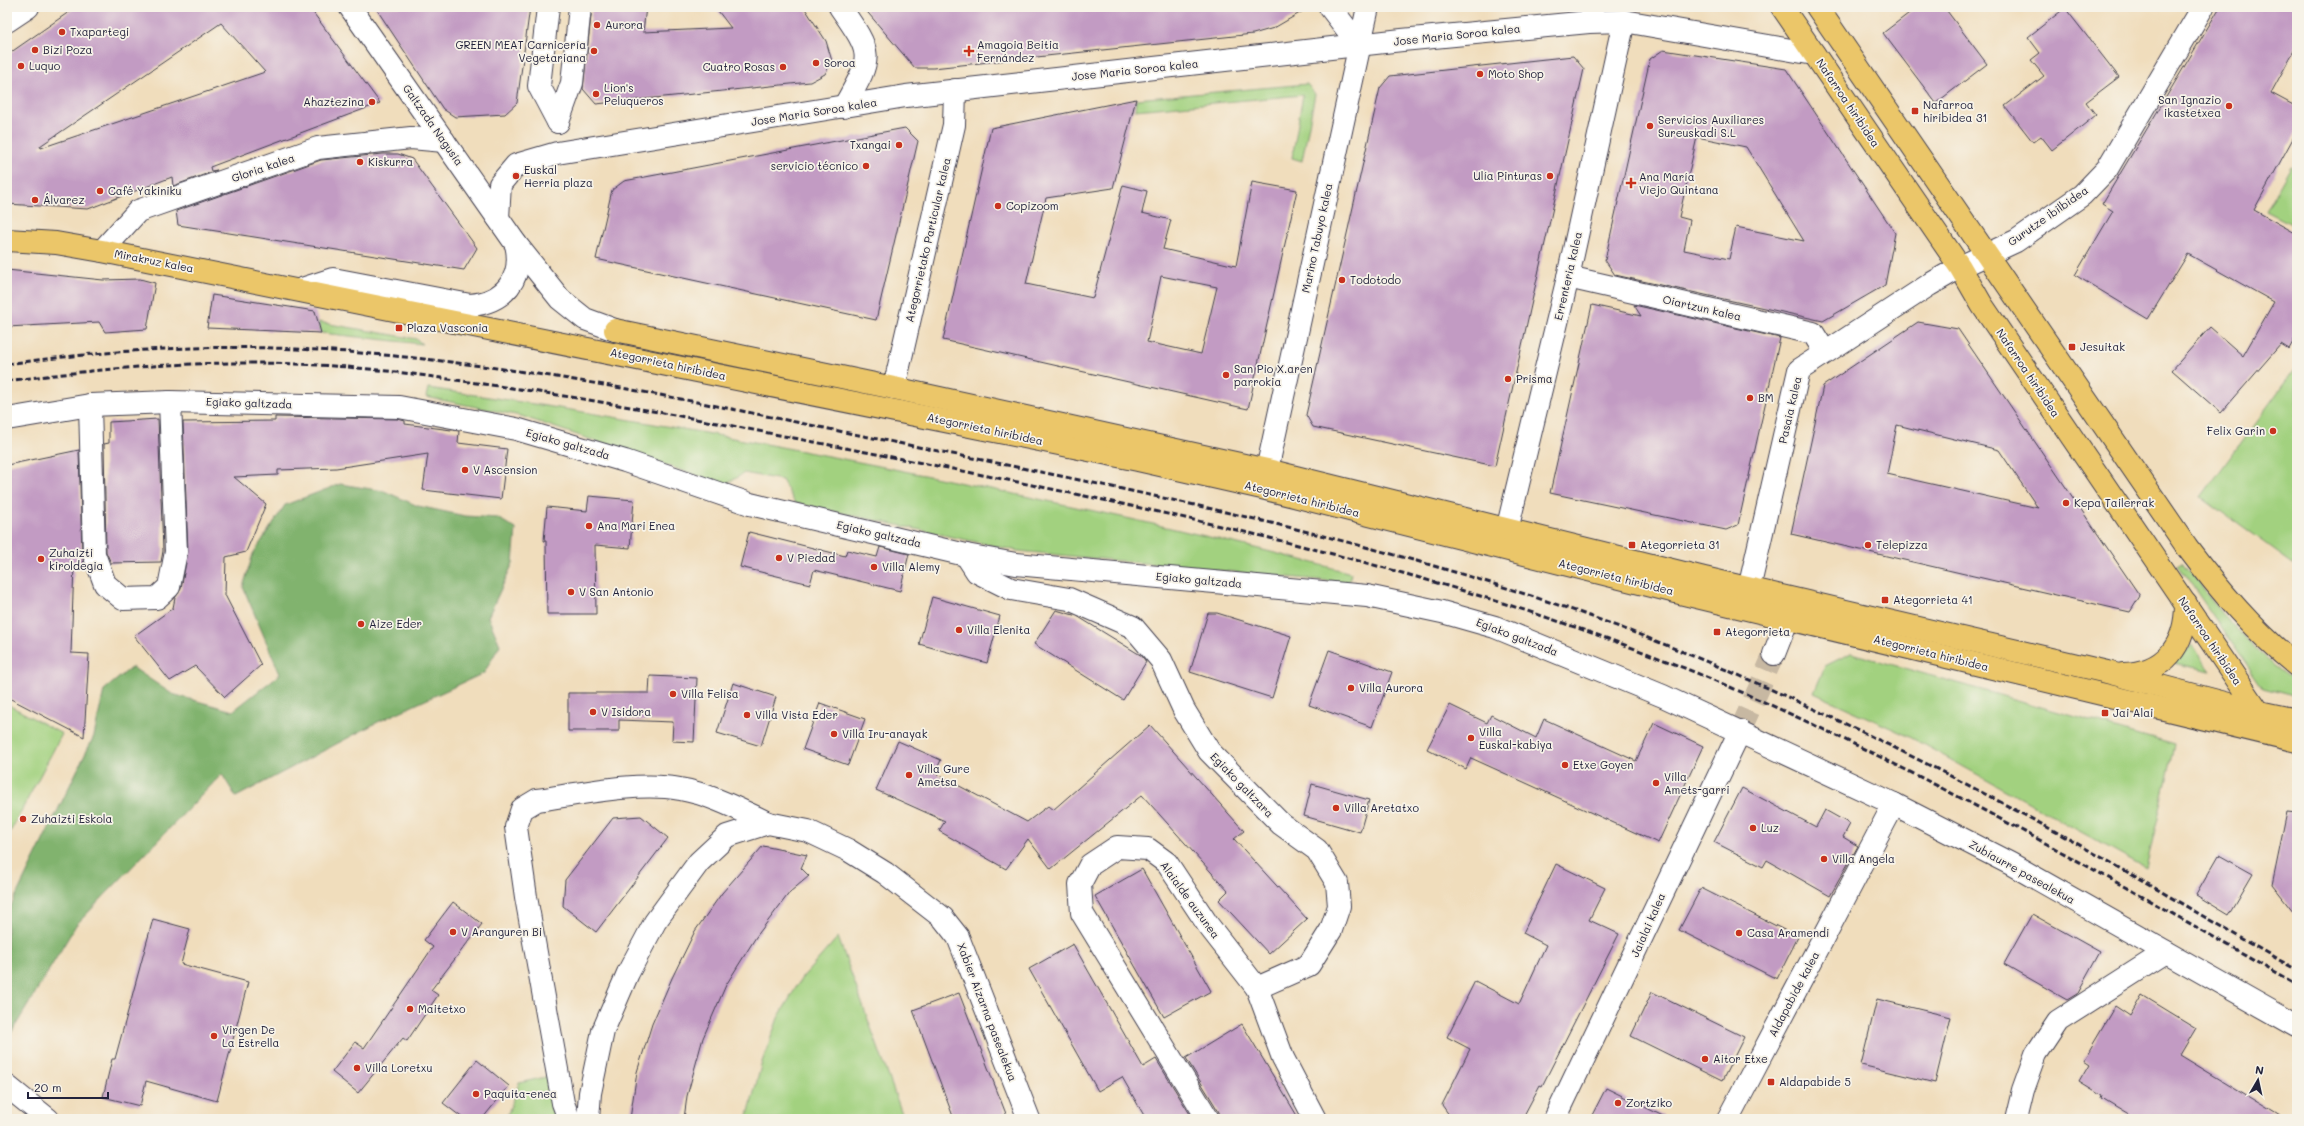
<svg xmlns="http://www.w3.org/2000/svg" width="2304" height="1126" font-family="Mali,sans-serif">
<style>
.green{fill:#a2d17f;stroke:#627a5d}
.forest{fill:#81b36e;stroke:#526a54}
.building{fill:#c29bc3;fill-rule:evenodd}
.lines{fill:none;stroke-linecap:round;stroke-linejoin:round}
.minor-tunnel{stroke:#c7b8a2;stroke-width:22;stroke-dasharray:22 11;stroke-linecap:butt}
.minor-casing{stroke:#413e4e;stroke-width:24}
.major-casing{stroke:#413e4e;stroke-width:24}
.minor{stroke:#fff;stroke-width:22}
.major{stroke:#ebc669;stroke-width:22}
.rail{stroke:#22223b;stroke-width:3;stroke-dasharray:6 3;stroke-linecap:butt}
.poi-dot{fill:#c8321e;stroke:#f7f3e8;stroke-width:1.5}
.labels{text-anchor:middle;stroke-width:3.5;stroke-linejoin:round;paint-order:stroke}
.poi-label{font-size:11px;fill:#22223b;stroke:#f7f3e8;text-anchor:start}
.street-label{font-size:11px;fill:#22223b;stroke:#f7f3e8}
</style>
<rect width="100%" height="100%" fill="#f7f3e8"/>
<filter id="ink" filterUnits="userSpaceOnUse"><feTurbulence type="fractalNoise" baseFrequency=".025" numOctaves="2"/><feDisplacementMap in="SourceGraphic" scale="8" xChannelSelector="R" yChannelSelector="G"/><feConvolveMatrix kernelMatrix="1 2 1 2 8 2 1 2 1" color-interpolation-filters="sRGB"/></filter>
<filter id="wash" filterUnits="userSpaceOnUse"><feTurbulence type="fractalNoise" baseFrequency=".012" numOctaves="4" result="noise"/><feDisplacementMap in="SourceGraphic" scale="16" xChannelSelector="R" yChannelSelector="G"/><feGaussianBlur stdDeviation="0.9" result="paint"/><feColorMatrix in="noise" values="0 0 0 0 0 0 0 0 0 0 0 0 0 0 0 0 0 1.4 0 .05"/><feComposite in="paint" operator="in"/></filter>
<g filter="url(#wash)">
<rect width="100%" height="100%" fill="#f0ddbc"/>
<g class="green">
<path d="M1307 84 1315 94 1302 161 1292 158 1303 95 1135 110 1136 99Z"/>
<path d="M2291 166 2297 169V227L2266 211Z"/>
<path d="M318 322 416 339 422 344 321 333Z"/>
<path d="M2297 366V567L2201 497Z"/>
<path d="M428 388C623 416 817 452 1010 493 1124 517 1238 542 1351 573L1349 583 1018 551 795 503 782 480 744 473 725 485 521 416 426 397Z"/>
<path d="M2183 562 2221 613 2264 657 2297 682V697L2263 688 2178 565Z"/>
<path d="M2192 646 2211 671 2173 663Z"/>
<path d="M1851 653 2175 745 2146 868 1908 736 1814 693 1825 666Z"/>
<path d="M7 704 62 734 7 838Z"/>
<path d="M838 937 904 1119H747L762 1062 778 1018 801 979Z"/>
<path d="M550 1076 558 1119H506L519 1083Z"/>
</g>
<path class="forest" d="M340 484 384 491 418 506 465 516 498 518 516 529 513 563 488 617 500 645 484 673 380 721 236 797 222 774 76 925 7 1040V914L94 736 104 690 132 667 172 694 233 711 280 674 243 587 253 554 285 505Z"/>
<g id="blocks">
<g class="building">
<path d="M76 7H309L380 103 210 167 211 171 217 170 173 186 172 177 88 209 7 204V55ZM221 23 265 72 41 148 40 146Z"/>
<path d="M375 7H530L517 103 505 114 455 117 443 109Z"/>
<path d="M592 7H646L643 32 731 28 715 7H804L826 41 832 61 825 74 810 82 596 104 583 89Z"/>
<path d="M863 7H1310L1274 28 1253 34 933 68H915Z"/>
<path d="M1917 7H1944L1987 64 1936 103 1883 33Z"/>
<path d="M2220 7H2297V45L2271 93 2297 107V131L2254 210 2297 234V335L2289 349 2281 344 2221 413 2172 370 2210 327 2243 356 2274 302 2188 254 2148 319 2075 275 2113 211 2102 204Z"/>
<path d="M2065 8 2119 77 2086 102 2096 115 2052 150 2041 136 2033 142 2005 106 2044 76 2031 60 2040 53 2028 37Z"/>
<path d="M1663 50 1786 69 1895 233 1885 285 1823 321 1615 275 1605 260 1650 59ZM1697 137 1746 147 1804 241 1736 227 1729 259 1684 250 1690 220 1679 217Z"/>
<path d="M1573 56 1584 69 1495 466 1313 427 1306 415 1380 88 1390 76Z"/>
<path d="M1136 99 1113 188 1046 198 1026 284 1093 298 1123 185 1147 191 1142 213 1171 220 1163 249 1236 266 1252 182 1297 190 1248 409 943 340 991 128ZM1161 276 1217 287 1201 354 1147 342Z"/>
<path d="M905 128 918 141 876 320 596 259 612 190 624 181Z"/>
<path d="M383 154H398L412 159 477 248 464 270 178 225 176 211 321 160Z"/>
<path d="M7 270 103 280 140 279 155 283 147 329 105 332 99 322 7 327Z"/>
<path d="M212 295 315 311 321 333 207 328Z"/>
<path d="M1592 305 1641 316 1634 305 1780 338 1738 525 1726 530 1550 493Z"/>
<path d="M1918 322 1958 329 2140 596 2130 612 1791 534 1823 386ZM1897 425 1999 450 2038 508 1887 474Z"/>
<path d="M275 417 398 419 405 421V424L459 431 458 443 507 449 501 499 423 490 428 454 336 468 278 470V475L234 477 266 504 246 552 226 557 225 595 261 665 225 697 195 666 170 681 134 636 173 608 175 598 181 589 188 552 183 422 275 421Z"/>
<path d="M158 419 163 551 161 562 111 563 106 552 104 444 109 443V422Z"/>
<path d="M79 450 82 554 84 564H74L71 653 89 654 84 737 7 697V465Z"/>
<path d="M589 496 634 500 630 548 595 545 596 614H547L546 541H544L547 507 587 511Z"/>
<path d="M749 532 845 556 847 550 877 557 880 547 909 554 900 591 814 570 810 584 740 567Z"/>
<path d="M932 597 1000 616 987 663 919 644Z"/>
<path d="M1056 610 1077 616 1142 656 1146 662 1123 700 1034 644Z"/>
<path d="M1208 613H1217L1291 636 1272 698 1190 672Z"/>
<path d="M1329 650 1392 672 1372 727 1309 705Z"/>
<path d="M650 676 697 678 694 742 672 741 673 722 619 720V731H568V693H649Z"/>
<path d="M733 683 776 697 761 746 717 733Z"/>
<path d="M820 703 865 719 848 765 803 749Z"/>
<path d="M1450 705 1487 723 1491 715 1536 738 1544 719 1636 761 1654 723 1703 746 1658 843 1471 758 1466 769 1427 749Z"/>
<path d="M1150 725 1244 831 1234 839 1307 919 1269 954 1219 900 1228 891 1142 795 1051 869 1028 839 1006 869 939 831 945 821 876 790 898 741 941 760 935 773 1027 822 1048 806 1053 810Z"/>
<path d="M1312 784 1369 800 1360 832 1304 816Z"/>
<path d="M1742 788 1816 827 1825 810 1850 824 1843 837 1858 846 1830 896 1767 860 1763 867 1714 842Z"/>
<path d="M2287 812 2297 813V917L2272 885Z"/>
<path d="M641 816 668 838 596 932 563 906 565 880 613 818Z"/>
<path d="M763 846 807 855 801 868 809 876 790 892 756 937 726 985 703 1038 687 1096 684 1119H630L637 1072 652 1024 672 978 695 931 722 893Z"/>
<path d="M2219 855 2253 874 2229 915 2196 895Z"/>
<path d="M1556 864 1605 888 1589 920 1619 934 1542 1086 1540 1085 1522 1119H1452L1442 1105 1470 1049 1447 1037 1475 981 1519 1004 1546 945 1523 933Z"/>
<path d="M1142 869 1211 991 1164 1017 1095 896Z"/>
<path d="M1701 888 1798 937 1777 979 1679 930Z"/>
<path d="M453 902 482 924 431 990 438 995 407 1041 403 1038 358 1093 332 1072 355 1042 364 1048 433 947 424 940Z"/>
<path d="M2032 914 2100 952 2077 994 2067 1000 2004 964Z"/>
<path d="M153 919 190 929 181 964 248 982 217 1101 146 1081 140 1106 103 1097 112 1059H115Z"/>
<path d="M1073 944 1143 1067 1156 1059 1193 1119H1146L1122 1077 1098 1091 1029 969Z"/>
<path d="M1652 992 1744 1037 1722 1081 1631 1036Z"/>
<path d="M959 993 1008 1119H954L913 1010Z"/>
<path d="M2142 995 2196 1028 2180 1055 2285 1119H2136L2101 1098 2102 1095 2079 1081 2089 1064 2083 1060 2115 1006 2130 1016Z"/>
<path d="M1877 999 1951 1017 1935 1083 1861 1065Z"/>
<path d="M1242 1024 1299 1119H1220L1219 1112 1186 1058Z"/>
<path d="M477 1060 509 1086 482 1119H464L443 1103Z"/>
<path d="M1606 1088 1669 1119H1590Z"/>
</g>
</g>
</g>
<g filter="url(#ink)">
<use href="#blocks" fill-opacity="0" stroke="#413e4e" stroke-width="1"/>
<g class="lines">
<path class="minor-tunnel" d="M1740 731 1774 654"/>
<g class="minor-casing">
<g id="minor">
<path d="M350 7 516 244 560 299 585 319 615 330"/>
<path d="M548 7 539 86 558 122"/>
<path d="M840 7C874 56 873 55 844 107"/>
<path d="M1330 7 1359 45"/>
<path d="M7 21 28 7"/>
<path d="M558 122 572 83 580 7"/>
<path d="M498 218 500 184 516 165 557 153 906 96 1402 40 1589 22 1624 21 1814 54"/>
<path d="M102 251 138 211 318 148 411 138 444 141"/>
<path d="M1568 277 1813 333 1825 352"/>
<path d="M299 290 333 279 470 305C504 302 524 279 516 244"/>
<path d="M894 388 954 125 955 90"/>
<path d="M90 405 94 554 105 584 123 599 157 598 169 587 176 552 170 402"/>
<path d="M7 419 90 405 170 402 399 407 516 429 625 461 750 504 966 555 1016 564 1367 596 1442 612 1495 627 1663 696 1894 804 2011 864 2297 1026"/>
<path d="M1267 470 1368 7"/>
<path d="M1507 530 1568 277 1624 21"/>
<path d="M966 555 977 572 1011 589 1069 599 1133 627 1161 660 1184 710 1209 751 1281 824 1317 850 1337 883 1339 906 1331 930 1309 965 1257 988"/>
<path d="M1755 607 1749 589 1799 370 1929 285 1960 267 2016 241 2082 195 2107 169 2203 7"/>
<path d="M1774 654 1788 618 1783 601"/>
<path d="M7 1086 48 1119"/>
<path d="M569 1119 563 1103 526 897 516 827 522 809 537 800C579 794 638 781 680 789 710 794 740 810 768 823"/>
<path d="M588 1119 590 1093 603 1031 628 973 655 922 699 862 727 836 768 823 808 831 848 850 885 873 943 918 958 937 1029 1119"/>
<path d="M1208 1119 1082 913 1080 884 1090 865 1117 847 1148 849 1167 863 1208 925 1257 988 1283 1058 1315 1119"/>
<path d="M1555 1119 1740 731"/>
<path d="M1728 1119 1894 804"/>
<path d="M2016 1119 2023 1090 2036 1054 2058 1021 2166 952"/>
</g>
</g>
<g class="major-casing">
<g id="major">
<path d="M1782 7 1960 267 1982 305 2263 718"/>
<path d="M1817 7 2187 547C2220 591 2254 631 2297 666"/>
<path d="M7 240 56 243 102 251 1138 460 1262 488 1680 593 2297 741"/>
<path d="M615 330 894 388 1267 470 1704 578 2107 672 2259 712 2297 720"/>
<path d="M2123 674C2165 673 2186 645 2186 604"/>
</g>
</g>
<use href="#minor" class="minor"/>
<use href="#major" class="major"/>
<g class="rail">
<path d="M7 364C102 351 200 344 296 349 477 357 657 393 834 430 1079 480 1324 525 1561 606 1729 664 1890 742 2045 826 2130 872 2213 923 2297 970"/>
<path d="M7 381C103 368 199 360 296 364 356 366 416 374 476 383 588 398 699 419 809 441 1119 501 1438 562 1730 687 1926 772 2111 879 2297 984"/>
</g>
</g>
</g>
<g class="poi-dot">
<circle cx="597" cy="25" r="4"/>
<circle cx="62" cy="32" r="4"/>
<circle cx="35" cy="50" r="4"/>
<circle cx="594" cy="51" r="4"/>
<path d="M967 45h4v4h4v4h-4v4h-4v-4h-4v-4h4z"/>
<circle cx="816" cy="63" r="4"/>
<circle cx="21" cy="66" r="4"/>
<circle cx="783" cy="67" r="4"/>
<circle cx="1480" cy="74" r="4"/>
<circle cx="596" cy="94" r="4"/>
<circle cx="372" cy="102" r="4"/>
<circle cx="2229" cy="106" r="4"/>
<rect x="1911" y="107" width="8" height="8" rx="2"/>
<circle cx="1650" cy="126" r="4"/>
<circle cx="899" cy="145" r="4"/>
<circle cx="360" cy="162" r="4"/>
<circle cx="866" cy="166" r="4"/>
<circle cx="516" cy="176" r="4"/>
<circle cx="1550" cy="176" r="4"/>
<path d="M1629 177h4v4h4v4h-4v4h-4v-4h-4v-4h4z"/>
<circle cx="100" cy="191" r="4"/>
<circle cx="35" cy="200" r="4"/>
<circle cx="998" cy="206" r="4"/>
<circle cx="1342" cy="280" r="4"/>
<rect x="395" y="324" width="8" height="8" rx="2"/>
<rect x="2068" y="343" width="8" height="8" rx="2"/>
<circle cx="1226" cy="375" r="4"/>
<circle cx="1508" cy="379" r="4"/>
<circle cx="1750" cy="398" r="4"/>
<circle cx="2273" cy="431" r="4"/>
<circle cx="465" cy="470" r="4"/>
<circle cx="2066" cy="503" r="4"/>
<circle cx="589" cy="526" r="4"/>
<rect x="1628" y="541" width="8" height="8" rx="2"/>
<circle cx="1868" cy="545" r="4"/>
<circle cx="779" cy="558" r="4"/>
<circle cx="41" cy="559" r="4"/>
<circle cx="874" cy="567" r="4"/>
<circle cx="571" cy="592" r="4"/>
<rect x="1881" y="596" width="8" height="8" rx="2"/>
<circle cx="361" cy="624" r="4"/>
<circle cx="959" cy="630" r="4"/>
<rect x="1713" y="628" width="8" height="8" rx="2"/>
<circle cx="1351" cy="688" r="4"/>
<circle cx="673" cy="694" r="4"/>
<circle cx="593" cy="712" r="4"/>
<rect x="2101" y="709" width="8" height="8" rx="2"/>
<circle cx="747" cy="715" r="4"/>
<circle cx="834" cy="734" r="4"/>
<circle cx="1471" cy="738" r="4"/>
<circle cx="1565" cy="765" r="4"/>
<circle cx="909" cy="775" r="4"/>
<circle cx="1656" cy="783" r="4"/>
<circle cx="1336" cy="808" r="4"/>
<circle cx="23" cy="819" r="4"/>
<circle cx="1753" cy="828" r="4"/>
<circle cx="1824" cy="859" r="4"/>
<circle cx="453" cy="932" r="4"/>
<circle cx="1739" cy="933" r="4"/>
<circle cx="410" cy="1009" r="4"/>
<circle cx="214" cy="1036" r="4"/>
<circle cx="1705" cy="1059" r="4"/>
<circle cx="357" cy="1068" r="4"/>
<rect x="1767" y="1078" width="8" height="8" rx="2"/>
<circle cx="476" cy="1094" r="4"/>
<circle cx="1618" cy="1103" r="4"/>
</g>
<g class="labels">
<g class="poi-label">
<text x="605" y="29">Aurora</text>
<text x="70" y="36">Txapartegi</text>
<text x="586" y="49" text-anchor="end">GREEN MEAT Carnicería<tspan x="586" dy="13">Vegetariana</tspan></text>
<text x="977" y="49">Amagoia Beitia<tspan x="977" dy="13">Fernández</tspan></text>
<text x="43" y="54">Bizi Poza</text>
<text x="824" y="67">Soroa</text>
<text x="29" y="70">Luquo</text>
<text x="775" y="71" text-anchor="end">Cuatro Rosas</text>
<text x="1488" y="78">Moto Shop</text>
<text x="604" y="92">Lion's<tspan x="604" dy="13">Peluqueros</tspan></text>
<text x="2221" y="104" text-anchor="end">San Ignazio<tspan x="2221" dy="13">ikastetxea</tspan></text>
<text x="364" y="106" text-anchor="end">Ahaztezina</text>
<text x="1923" y="109">Nafarroa<tspan x="1923" dy="13">hiribidea 31</tspan></text>
<text x="1658" y="124">Servicios Auxiliares<tspan x="1658" dy="13">Sureuskadi S.L</tspan></text>
<text x="891" y="149" text-anchor="end">Txangai</text>
<text x="368" y="166">Kiskurra</text>
<text x="858" y="170" text-anchor="end">servicio técnico</text>
<text x="524" y="174">Euskal<tspan x="524" dy="13">Herria plaza</tspan></text>
<text x="1542" y="180" text-anchor="end">Ulía Pinturas</text>
<text x="1639" y="181">Ana María<tspan x="1639" dy="13">Viejo Quintana</tspan></text>
<text x="108" y="195">Café Yakiniku</text>
<text x="43" y="204">Álvarez</text>
<text x="1006" y="210">Copizoom</text>
<text x="1350" y="284">Todotodo</text>
<text x="407" y="332">Plaza Vasconia</text>
<text x="2080" y="351">Jesuitak</text>
<text x="1234" y="373">San Pio X.aren<tspan x="1234" dy="13">parrokia</tspan></text>
<text x="1516" y="383">Prisma</text>
<text x="1758" y="402">BM</text>
<text x="2265" y="435" text-anchor="end">Felix Garin</text>
<text x="473" y="474">V Ascension</text>
<text x="2074" y="507">Kepa Tailerrak</text>
<text x="597" y="530">Ana Mari Enea</text>
<text x="1640" y="549">Ategorrieta 31</text>
<text x="1876" y="549">Telepizza</text>
<text x="49" y="557">Zuhaizti<tspan x="49" dy="13">kiroldegia</tspan></text>
<text x="787" y="562">V Piedad</text>
<text x="882" y="571">Villa Alemy</text>
<text x="579" y="596">V San Antonio</text>
<text x="1893" y="604">Ategorrieta 41</text>
<text x="369" y="628">Aize Eder</text>
<text x="967" y="634">Villa Elenita</text>
<text x="1725" y="636">Ategorrieta</text>
<text x="1359" y="692">Villa Aurora</text>
<text x="681" y="698">Villa Felisa</text>
<text x="601" y="716">V Isidora</text>
<text x="2113" y="717">Jai Alai</text>
<text x="755" y="719">Villa Vista Eder</text>
<text x="1479" y="736">Villa<tspan x="1479" dy="13">Euskal-kabiya</tspan></text>
<text x="842" y="738">Villa Iru-anayak</text>
<text x="1573" y="769">Etxe Goyen</text>
<text x="917" y="773">Villa Gure<tspan x="917" dy="13">Ametsa</tspan></text>
<text x="1664" y="781">Villa<tspan x="1664" dy="13">Amets-garri</tspan></text>
<text x="1344" y="812">Villa Aretatxo</text>
<text x="31" y="823">Zuhaizti Eskola</text>
<text x="1761" y="832">Luz</text>
<text x="1832" y="863">Villa Angela</text>
<text x="461" y="936">V Aranguren Bi</text>
<text x="1747" y="937">Casa Aramendi</text>
<text x="418" y="1013">Maitetxo</text>
<text x="222" y="1034">Virgen De<tspan x="222" dy="13">La Estrella</tspan></text>
<text x="1713" y="1063">Aitor Etxe</text>
<text x="365" y="1072">Villa Loretxu</text>
<text x="1779" y="1086">Aldapabide 5</text>
<text x="484" y="1098">Paquita-enea</text>
<text x="1626" y="1107">Zortziko</text>
</g>
<g class="street-label">
<text transform="translate(1457 35) rotate(-6)" y="4">Jose Maria Soroa kalea</text>
<text transform="translate(1135 70) rotate(-6)" y="4">Jose Maria Soroa kalea</text>
<text transform="translate(1848 103) rotate(56)" y="4">Nafarroa hiribidea</text>
<text transform="translate(814 112) rotate(-9)" y="4">Jose Maria Soroa kalea</text>
<text transform="translate(433 125) rotate(55)" y="4">Galtzada Nagusia</text>
<text transform="translate(263 168) rotate(-19)" y="4">Gloria kalea</text>
<text transform="translate(2048 216) rotate(-35)" y="4">Gurutze ibilbidea</text>
<text transform="translate(1317 238) rotate(-78)" y="4">Marino Tabuyo kalea</text>
<text transform="translate(928 240) rotate(-77)" y="4">Ategorrietako Particular kalea</text>
<text transform="translate(154 261) rotate(11)" y="4">Mirakruz kalea</text>
<text transform="translate(1568 276) rotate(-77)" y="4">Errenteria kalea</text>
<text transform="translate(1702 308) rotate(13)" y="4">Oiartzun kalea</text>
<text transform="translate(668 364) rotate(12)" y="4">Ategorrieta hiribidea</text>
<text transform="translate(2028 373) rotate(56)" y="4">Nafarroa hiribidea</text>
<text transform="translate(249 403) rotate(2)" y="4">Egiako galtzada</text>
<text transform="translate(1790 410) rotate(-77)" y="4">Pasaia kalea</text>
<text transform="translate(985 429) rotate(12)" y="4">Ategorrieta hiribidea</text>
<text transform="translate(568 444) rotate(16)" y="4">Egiako galtzada</text>
<text transform="translate(1302 499) rotate(14)" y="4">Ategorrieta hiribidea</text>
<text transform="translate(879 534) rotate(13)" y="4">Egiako galtzada</text>
<text transform="translate(1616 577) rotate(14)" y="4">Ategorrieta hiribidea</text>
<text transform="translate(1199 580) rotate(5)" y="4">Egiako galtzada</text>
<text transform="translate(1517 637) rotate(21)" y="4">Egiako galtzada</text>
<text transform="translate(2210 641) rotate(56)" y="4">Nafarroa hiribidea</text>
<text transform="translate(1931 653) rotate(14)" y="4">Ategorrieta hiribidea</text>
<text transform="translate(1242 785) rotate(46)" y="4">Egiako galtzara</text>
<text transform="translate(2022 872) rotate(29)" y="4">Zubiaurre pasealekua</text>
<text transform="translate(1190 900) rotate(54)" y="4">Alaialde auzunea</text>
<text transform="translate(1648 925) rotate(-66)" y="4">Jaialai kalea</text>
<text transform="translate(1794 994) rotate(-62)" y="4">Aldapabide kalea</text>
<text transform="translate(987 1012) rotate(69)" y="4">Xabier Aizarna pasealekua</text>
</g>
</g>
<rect width="2304" height="1126" fill="none" stroke="#f7f3e8" stroke-width="24"/>
<g transform="translate(2258 1080) rotate(9)" stroke="#f7f3e8" stroke-width="3" paint-order="stroke">
<path d="M0-3L7 15L0 10L-7 15Z" fill="#22223b"/>
<text y="-6" font-size="11" font-weight="bold" text-anchor="middle" fill="#22223b">N</text>
</g>
<path d="M28 1092v6h80v-6" fill="none" stroke="#22223b" stroke-width="2"/>
<text x="34" y="1092" font-size="12" fill="#22223b" stroke="#f7f3e8" stroke-width="3" paint-order="stroke">20 m</text>
</svg>
